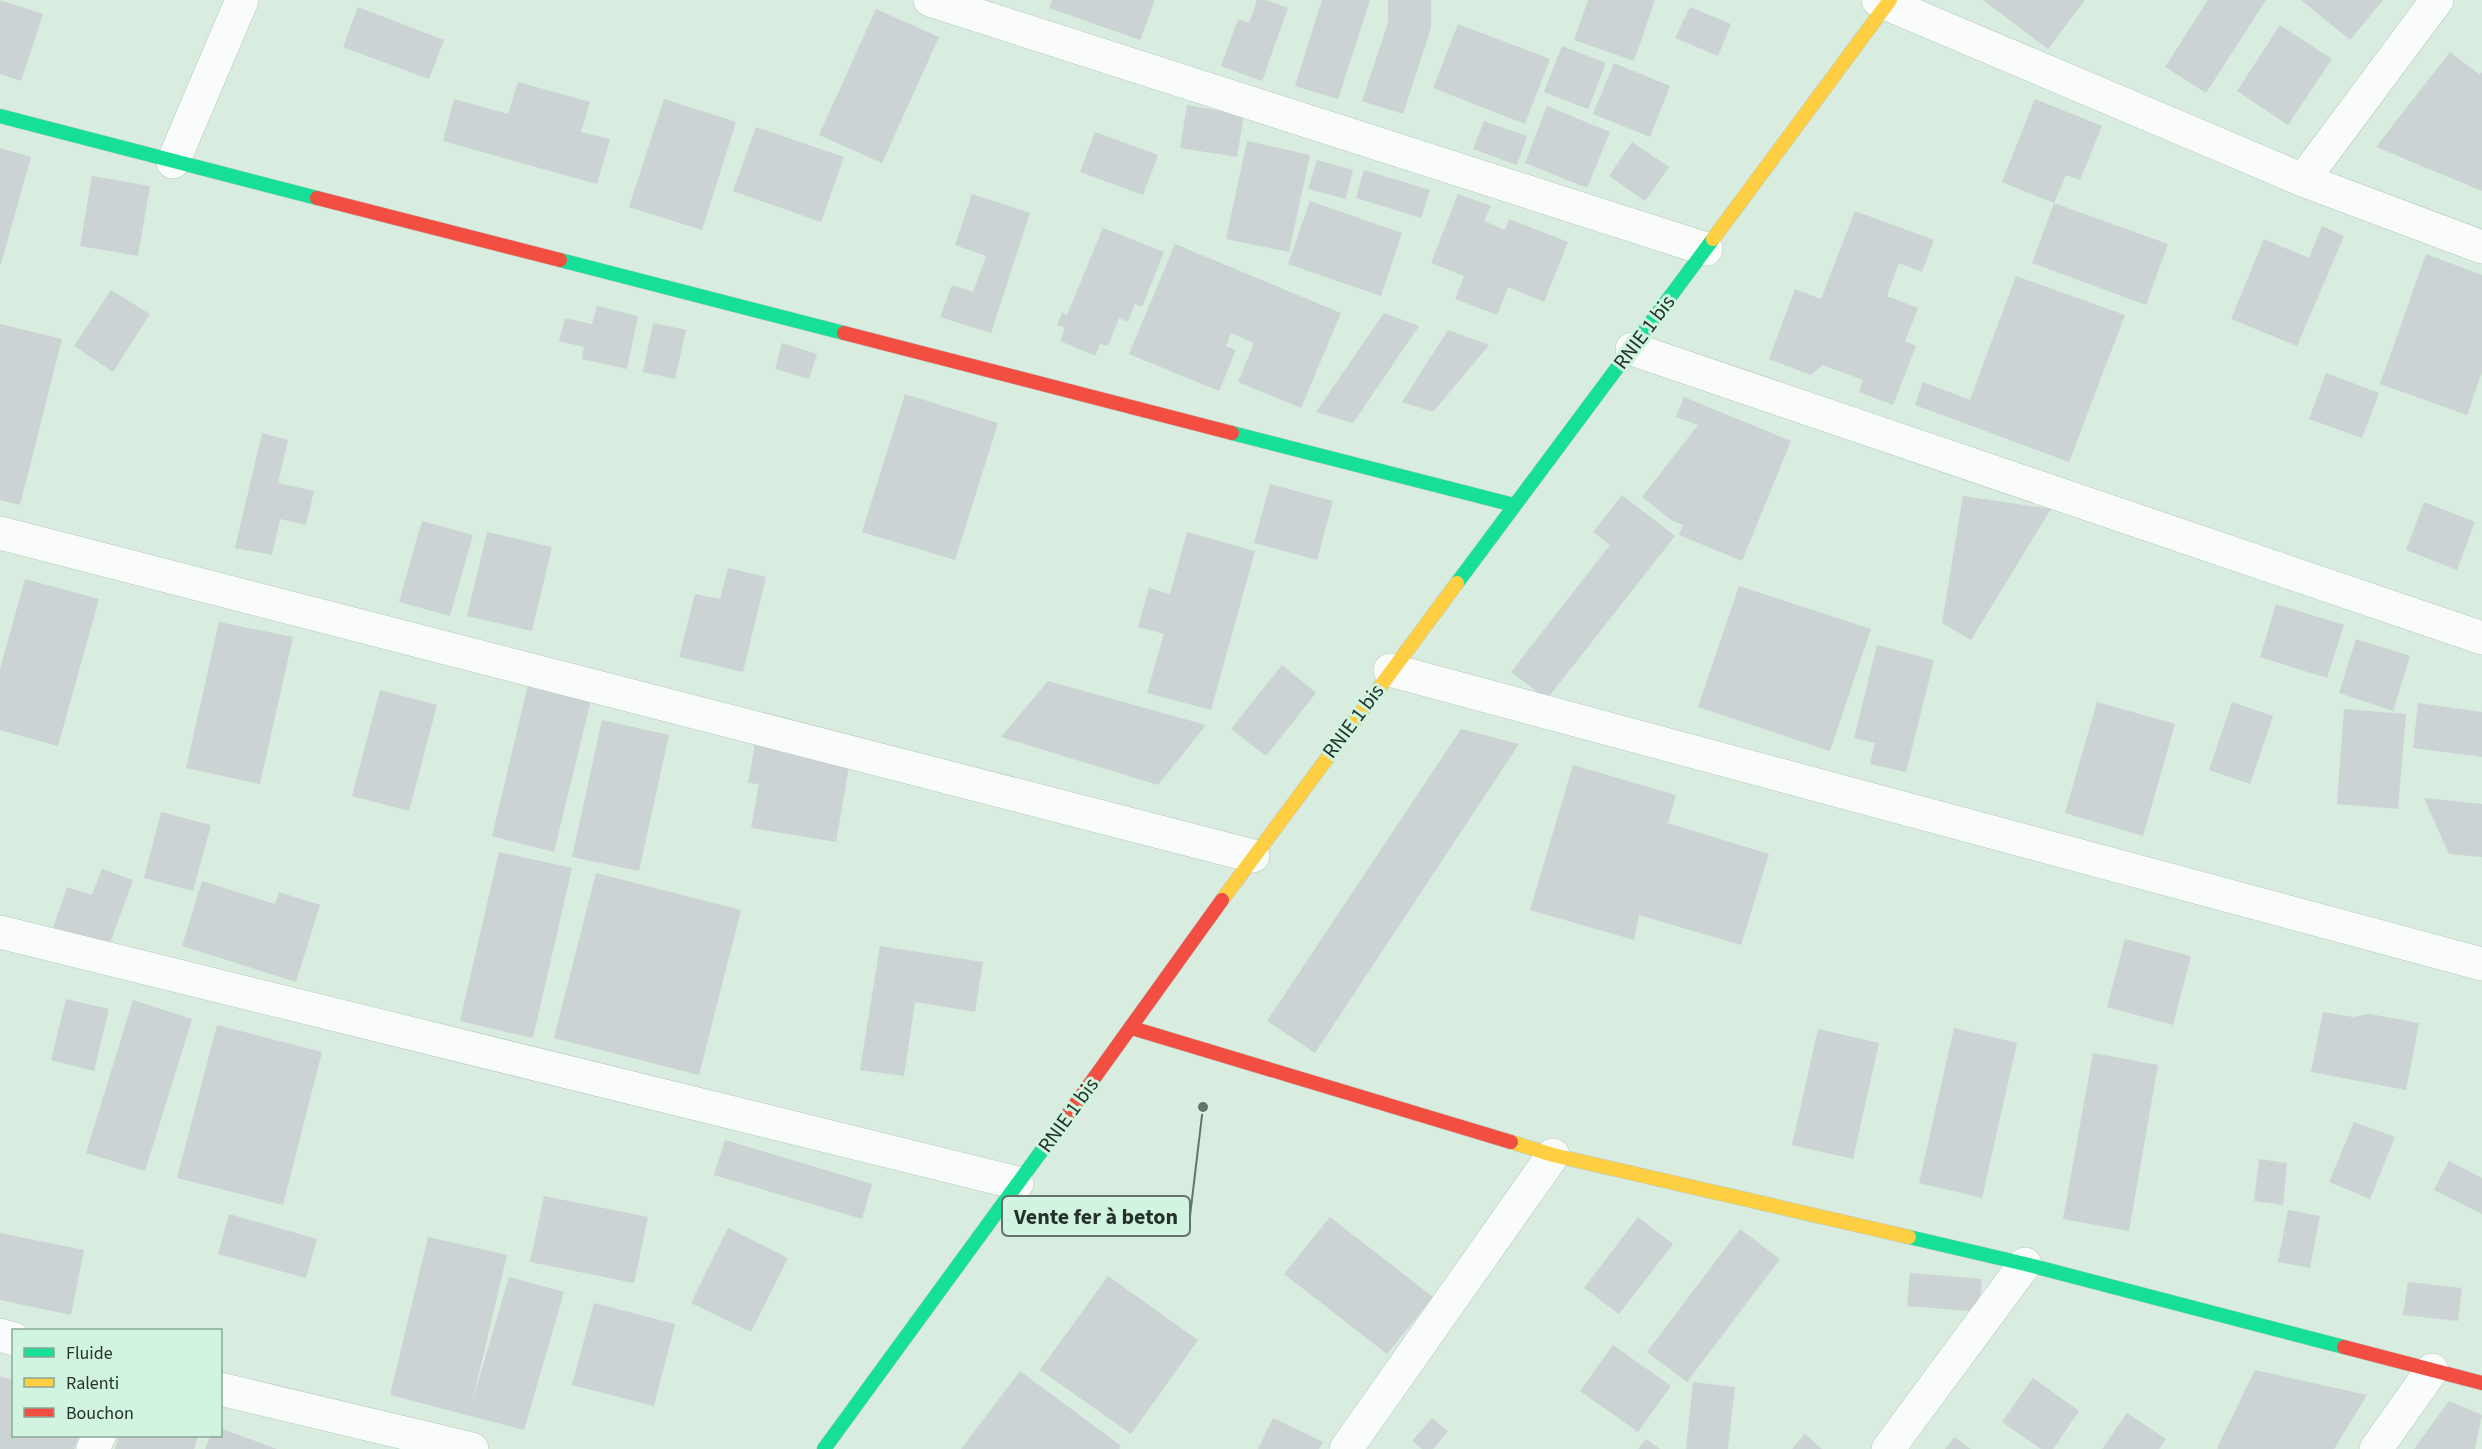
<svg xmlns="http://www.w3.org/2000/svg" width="2482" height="1449" font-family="'Source Sans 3',sans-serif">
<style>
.building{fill:#ccd3d4}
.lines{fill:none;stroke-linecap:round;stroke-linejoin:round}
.street-casing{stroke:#b8c7be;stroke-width:34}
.fast-casing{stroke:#b8c7be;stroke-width:15}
.slow-casing{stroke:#b8c7be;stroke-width:15}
.jam-casing{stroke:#b8c7be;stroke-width:15}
.street{stroke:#f9fcfa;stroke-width:33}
.fast{stroke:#16e098;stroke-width:14}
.slow{stroke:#ffcf43;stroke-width:14}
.jam{stroke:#f24e42;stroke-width:14}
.labels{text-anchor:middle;stroke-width:6;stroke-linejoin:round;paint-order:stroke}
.street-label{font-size:21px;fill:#24322a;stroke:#d0f4df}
.leader{fill:none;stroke:#63736a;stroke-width:2}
.callout-dot{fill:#63736a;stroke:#d0f4df;stroke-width:2}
.callout{fill:#d0f4df;stroke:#63736a;stroke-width:2}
.callout-label{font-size:22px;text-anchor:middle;font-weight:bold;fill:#24322a}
</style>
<rect width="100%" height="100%" fill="#d8ece0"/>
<g class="building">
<path d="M0 0 43 14 21 81 0 74Z"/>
<path d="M1052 0H1155L1140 40 1049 8Z"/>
<path d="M1257 0H1266L1288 8 1262 81 1221 66 1238 19 1249 23Z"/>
<path d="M1322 0H1370L1338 99 1295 86Z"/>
<path d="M1388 0H1431V28L1403 114 1362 101 1388 23Z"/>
<path d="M1588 0H1655L1634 61 1574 40Z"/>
<path d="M1983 0H2085L2048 49Z"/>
<path d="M2208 0H2266L2206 93 2165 67Z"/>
<path d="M2301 0H2383L2350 40Z"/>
<path d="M358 7 444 40 429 79 343 47Z"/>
<path d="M1690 7 1731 24 1718 56 1675 38Z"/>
<path d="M876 9 939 37 882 163 819 135Z"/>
<path d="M1458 24 1550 59 1525 124 1433 88Z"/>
<path d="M2280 25 2332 59 2288 125 2237 91Z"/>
<path d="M1562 46 1606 63 1588 109 1544 92Z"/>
<path d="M2450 52 2480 75 2482 72V191L2376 147Z"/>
<path d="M1614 63 1670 86 1650 137 1593 114Z"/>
<path d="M518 82 590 102 581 132 610 139 597 184 443 141 454 99 508 114Z"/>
<path d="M664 99 736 122 702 230 629 207Z"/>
<path d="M2035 99 2102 126 2080 180 2066 175 2054 203 2002 182Z"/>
<path d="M1187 105 1244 115 1237 157 1180 148Z"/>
<path d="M1547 106 1610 132 1587 188 1525 163Z"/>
<path d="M1484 121 1527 136 1517 165 1473 149Z"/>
<path d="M756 127 844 157 821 222 733 191Z"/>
<path d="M1095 132 1158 155 1143 195 1080 172Z"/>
<path d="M1247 141 1310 155 1289 252 1226 239Z"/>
<path d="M1632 142 1669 167 1645 201 1609 176Z"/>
<path d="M0 148 31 157 1 264H0Z"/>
<path d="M1317 160 1353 170 1346 199 1308 189Z"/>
<path d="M1364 170 1430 190 1421 218 1356 198Z"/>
<path d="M92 176 150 186 138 256 80 246Z"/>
<path d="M972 194 1030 213 991 333 940 317 952 285 973 292 986 256 955 245Z"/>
<path d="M1458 194 1491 206 1484 221 1505 230 1509 219 1568 242 1544 302 1508 287 1497 315 1455 299 1464 276 1431 263Z"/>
<path d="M1310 201 1402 233 1381 296 1288 264Z"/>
<path d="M2054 203 2168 244 2146 305 2032 263Z"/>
<path d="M1855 211 1934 240 1922 272 1899 263 1887 296 1918 308 1905 341 1916 346 1893 405 1859 392 1863 380 1823 365 1811 375 1769 359 1795 289 1821 299Z"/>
<path d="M2322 226 2344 236 2297 346 2231 319 2264 239 2309 258Z"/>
<path d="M1103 228 1164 252 1142 307 1135 304 1128 322 1119 318 1108 346 1100 344 1095 356 1060 341 1065 328 1057 325 1062 313 1067 315Z"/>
<path d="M1175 244 1341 313 1301 408 1238 382 1254 343 1231 333 1226 346 1236 350 1219 391 1129 354Z"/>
<path d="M2426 254 2482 275V372L2467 415 2380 384Z"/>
<path d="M2016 276 2125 315 2069 462 1915 405 1923 382 1970 400Z"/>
<path d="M111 290 150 314 113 372 74 346Z"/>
<path d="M597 306 638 316 627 369 582 359 584 347 559 341 565 318 592 324Z"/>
<path d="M1384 313 1419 326 1353 423 1316 412Z"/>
<path d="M653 323 686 330 675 379 643 372Z"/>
<path d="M0 324 62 339 20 505 0 500Z"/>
<path d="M1448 330 1489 345 1433 412 1402 402Z"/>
<path d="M782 343 817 354 809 379 775 369Z"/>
<path d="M2326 373 2379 393 2362 438 2309 419Z"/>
<path d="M905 394 998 423 955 560 862 532Z"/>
<path d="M1684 397 1791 441 1742 561 1679 535 1683 525 1671 520 1642 497 1698 425 1676 417Z"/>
<path d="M262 433 288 440 278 483 314 491 306 525 280 519 272 555 235 548Z"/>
<path d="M1270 484 1333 501 1317 560 1254 543Z"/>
<path d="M1622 495 1675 536 1547 699 1511 672 1610 545 1593 532Z"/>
<path d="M1963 496 2051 509 1971 640 1942 623Z"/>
<path d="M2424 502 2475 522 2457 570 2406 550Z"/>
<path d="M422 521 473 535 450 616 399 602Z"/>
<path d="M487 532 552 547 532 631 467 616Z"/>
<path d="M1187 532 1255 551 1211 710 1147 693 1164 634 1138 627 1149 588 1170 594Z"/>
<path d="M728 568 766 577 743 672 679 657 695 594 720 599Z"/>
<path d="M25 579 99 599 58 746 0 730V669Z"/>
<path d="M1739 586 1871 629 1830 751 1698 707Z"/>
<path d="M2276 604 2344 625 2327 678 2260 657Z"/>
<path d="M219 622 293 637 260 784 186 768Z"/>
<path d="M2356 639 2410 656 2393 711 2339 693Z"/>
<path d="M1877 645 1934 660 1906 772 1870 764 1875 743 1854 738Z"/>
<path d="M1282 665 1316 693 1266 756 1231 729Z"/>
<path d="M1048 681 1206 725 1158 785 1001 737Z"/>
<path d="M528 685 591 700 554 852 492 836Z"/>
<path d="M380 690 437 705 409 811 352 796Z"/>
<path d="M2097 702 2175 724 2143 836 2065 813Z"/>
<path d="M2232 702 2273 716 2250 784 2209 770Z"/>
<path d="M2418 703 2482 712V757L2413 748Z"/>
<path d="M2344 709 2406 714 2398 809 2337 804Z"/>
<path d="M602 720 669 735 639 871 572 857Z"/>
<path d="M1461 729 1519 744 1315 1053 1267 1021Z"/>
<path d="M756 738 851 755 836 842 751 828 759 784 748 783Z"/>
<path d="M1573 765 1676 795 1668 823 1769 854 1741 945 1639 915 1634 940 1530 910Z"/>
<path d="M2424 798 2482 804V857L2449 854Z"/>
<path d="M161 812 211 825 193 891 144 878Z"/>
<path d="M499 852 572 868 533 1038 460 1021Z"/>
<path d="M102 869 133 880 108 948 53 928 67 887 92 895Z"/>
<path d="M596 873 741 910 699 1075 554 1038Z"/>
<path d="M202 881 275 904 279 892 320 905 296 982 182 946Z"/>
<path d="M2125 939 2191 956 2173 1025 2107 1007Z"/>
<path d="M880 946 983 962 975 1012 915 1002 904 1076 860 1070Z"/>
<path d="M66 999 109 1009 94 1071 51 1060Z"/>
<path d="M133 1000 192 1019 145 1171 86 1153Z"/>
<path d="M2323 1012 2353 1017 2370 1014 2419 1023 2406 1090 2311 1072Z"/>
<path d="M217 1025 322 1052 283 1205 177 1178Z"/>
<path d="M1954 1028 2017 1043 1982 1198 1919 1183Z"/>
<path d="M1818 1029 1879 1043 1853 1159 1792 1145Z"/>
<path d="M2093 1053 2158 1065 2129 1231 2063 1219Z"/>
<path d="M2354 1122 2395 1137 2370 1199 2329 1182Z"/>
<path d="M725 1140 872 1184 862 1219 714 1175Z"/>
<path d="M2259 1159 2287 1163 2283 1205 2254 1201Z"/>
<path d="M2449 1161 2482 1178V1214L2434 1190Z"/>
<path d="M544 1196 648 1217 634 1283 530 1262Z"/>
<path d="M2288 1210 2320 1216 2310 1268 2278 1262Z"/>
<path d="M229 1214 317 1239 306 1278 218 1254Z"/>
<path d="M1330 1217 1433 1297 1387 1354 1284 1274Z"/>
<path d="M1638 1217 1673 1244 1619 1314 1584 1288Z"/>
<path d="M728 1228 788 1258 751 1332 691 1303Z"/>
<path d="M1740 1229 1780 1259 1687 1382 1647 1352Z"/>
<path d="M0 1233 84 1250 71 1315 0 1300Z"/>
<path d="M428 1237 507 1255 472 1403 509 1277 564 1292 524 1430 390 1395Z"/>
<path d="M1910 1273 1982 1279 1979 1312 1907 1306Z"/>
<path d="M1108 1276 1198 1340 1131 1434 1040 1370Z"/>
<path d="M2408 1282 2462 1288 2458 1321 2403 1315Z"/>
<path d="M594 1303 675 1324 654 1406 572 1385Z"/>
<path d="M1613 1345 1671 1386 1638 1432 1580 1391Z"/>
<path d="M2255 1370 2367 1395 2334 1449H2219L2217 1448Z"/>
<path d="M1020 1371 1121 1446 1119 1449H961Z"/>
<path d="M0 1376 14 1381V1436H79L74 1449H0Z"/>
<path d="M2033 1378 2079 1411 2053 1449H2041L2002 1422Z"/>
<path d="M1693 1382 1735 1387 1728 1449H1686Z"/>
<path d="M2449 1401 2482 1415 2475 1449H2414Z"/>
<path d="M2127 1413 2166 1439 2159 1449H2102Z"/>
<path d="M1273 1418 1323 1442 1319 1449H1258Z"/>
<path d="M1432 1418 1448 1431 1433 1449H1422L1412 1441Z"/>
<path d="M220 1428 277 1449H205L210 1436H220Z"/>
<path d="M1805 1434 1822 1449H1792Z"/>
<path d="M119 1436H198L194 1449H115Z"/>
<path d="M1954 1437 1971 1449H1945Z"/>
<path d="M1646 1439 1660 1449H1638Z"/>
</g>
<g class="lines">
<g class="street-casing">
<g id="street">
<path d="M930 0 1706 249"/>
<path d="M1878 0 2303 180 2482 247"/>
<path d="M173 162 242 0"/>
<path d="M2303 180 2437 0"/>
<path d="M1632 349 2482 638"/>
<path d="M0 533 1253 856"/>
<path d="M1390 670 2482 964"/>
<path d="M0 932 1017 1183"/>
<path d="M0 1335 14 1339"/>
<path d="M220 1389 472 1449"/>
<path d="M93 1449 99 1436"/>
<path d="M1346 1449 1553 1155"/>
<path d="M1888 1449 2025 1264"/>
<path d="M2376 1449 2432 1370"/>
</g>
</g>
<g class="fast-casing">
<g id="fast">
<path d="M0 116 317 198"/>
<path d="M560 260 844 333"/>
<path d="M1232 433 1514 505"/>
<path d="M1457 583 1713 239"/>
<path d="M1909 1237 2025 1264 2344 1347"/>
<path d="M824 1449 1059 1127"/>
</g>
</g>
<g class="slow-casing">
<g id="slow">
<path d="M1713 239 1890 0"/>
<path d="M1222 900 1457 583"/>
<path d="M1511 1142 1553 1155 1909 1237"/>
</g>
</g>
<g class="jam-casing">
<g id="jam">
<path d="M317 198 560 260"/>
<path d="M844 333 1232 433"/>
<path d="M1132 1028 1511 1142"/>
<path d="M1059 1127 1222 900"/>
<path d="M2344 1347 2482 1383"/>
</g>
</g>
<use href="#street" class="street"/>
<use href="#fast" class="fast"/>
<use href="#slow" class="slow"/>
<use href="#jam" class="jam"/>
</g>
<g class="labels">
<g class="street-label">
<text transform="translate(1644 332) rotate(-53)" y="7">RNIE 1 bis</text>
<text transform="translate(1353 721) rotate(-53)" y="7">RNIE 1 bis</text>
<text transform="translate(1068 1115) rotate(-54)" y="7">RNIE 1 bis</text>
</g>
</g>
<path class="leader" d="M1203 1107L1190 1216"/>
<circle class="callout-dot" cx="1203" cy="1107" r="6"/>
<rect class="callout" x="1002" y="1196" width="188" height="40" rx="6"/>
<g class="callout-label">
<text x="1096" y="1224">Vente fer à beton</text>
</g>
<rect x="12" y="1329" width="210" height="108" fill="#d0f4df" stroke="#8ba697" stroke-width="1.5"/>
<rect x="24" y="1348" width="30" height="9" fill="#16e098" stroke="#8ba697" stroke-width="1.5"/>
<text x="66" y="1359" font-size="18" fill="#24322a">Fluide</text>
<rect x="24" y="1378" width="30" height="9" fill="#ffcf43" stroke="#8ba697" stroke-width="1.5"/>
<text x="66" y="1389" font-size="18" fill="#24322a">Ralenti</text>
<rect x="24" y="1408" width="30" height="9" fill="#f24e42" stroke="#8ba697" stroke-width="1.5"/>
<text x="66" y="1419" font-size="18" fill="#24322a">Bouchon</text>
</svg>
